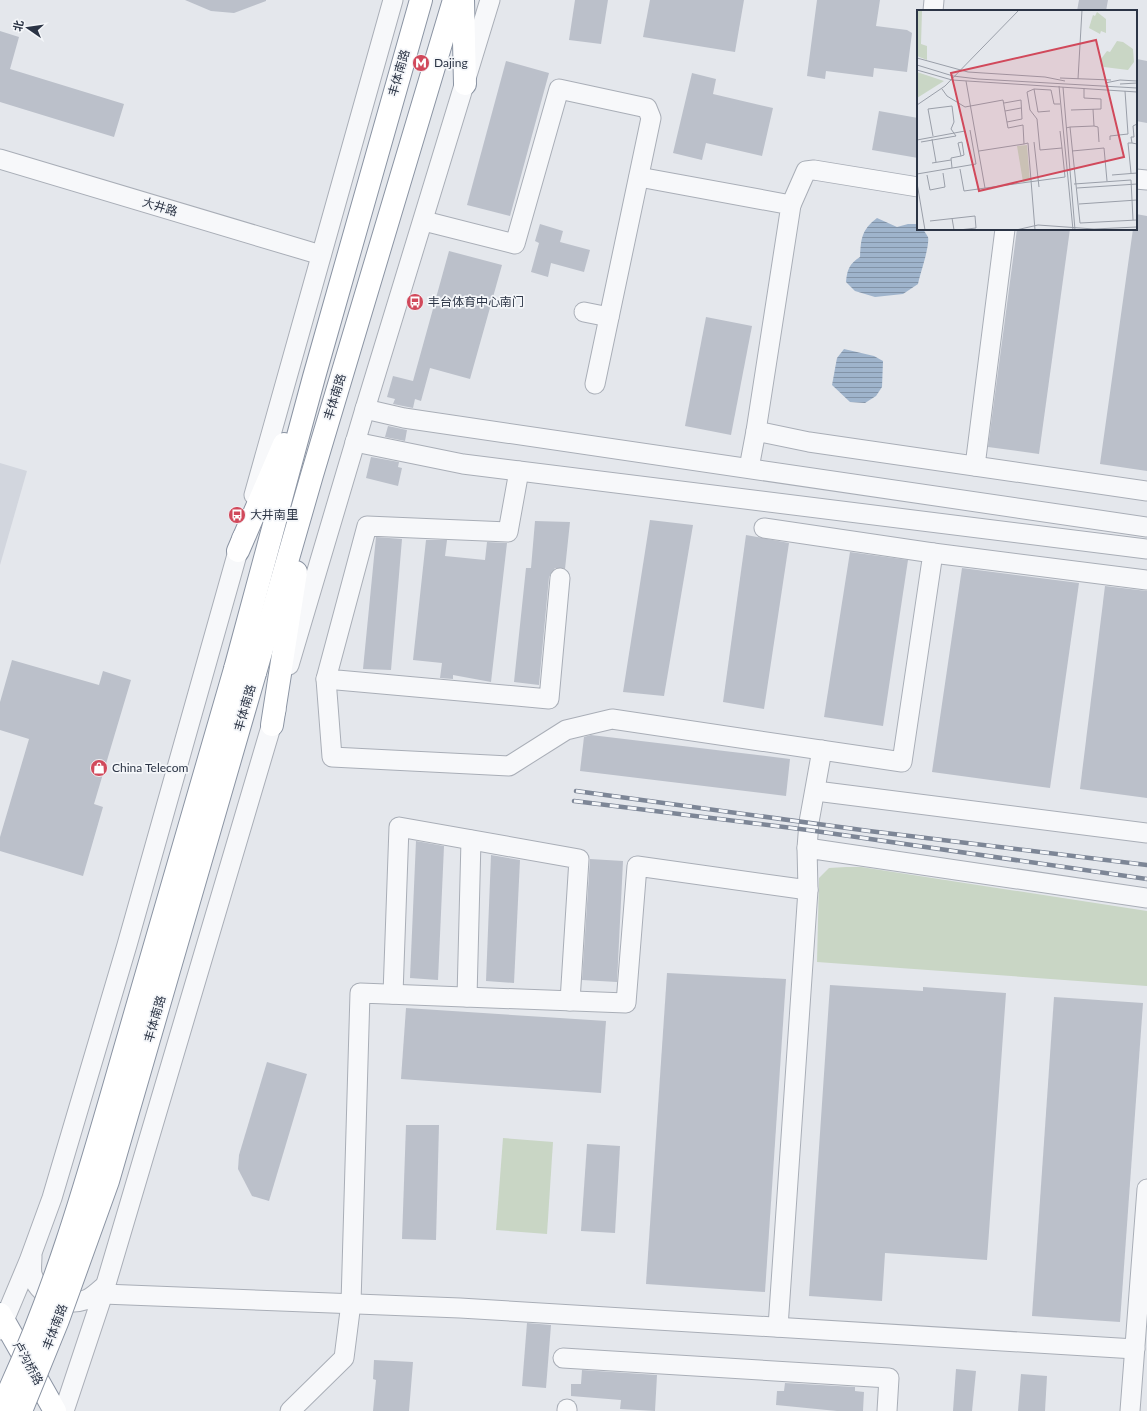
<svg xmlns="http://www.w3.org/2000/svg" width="1147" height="1411" font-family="Lato,'Noto Sans SC',sans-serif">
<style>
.built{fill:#d2d6de}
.pitch{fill:#c9d6c5}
.water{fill:url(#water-rules)}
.building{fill:#bbc0ca}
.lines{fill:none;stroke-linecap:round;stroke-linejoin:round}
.minor-casing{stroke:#a9aeb7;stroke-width:21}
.highway-casing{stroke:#8b94a3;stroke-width:24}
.minor{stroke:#f7f8fa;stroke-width:19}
.highway{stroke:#fff;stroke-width:22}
.rail-casing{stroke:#7d8696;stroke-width:4.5}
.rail{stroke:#f4f6f9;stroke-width:3;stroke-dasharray:9;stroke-linecap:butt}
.highway-bridge-casing{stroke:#8b94a3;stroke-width:24;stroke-linecap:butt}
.highway-bridge{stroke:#fff;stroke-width:22}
.labels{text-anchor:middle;stroke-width:3.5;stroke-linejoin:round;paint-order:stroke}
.poi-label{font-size:12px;fill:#2b3445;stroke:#f4f6f9;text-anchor:start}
.street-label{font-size:12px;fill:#2b3445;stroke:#f4f6f9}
.inset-road{fill:none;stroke:#9a9fa9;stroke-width:1}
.view{fill:#d1495b;fill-opacity:0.15;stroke:#d1495b;stroke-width:2}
.inset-edge{fill:none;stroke:#2b3445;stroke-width:2}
</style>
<defs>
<pattern id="water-rules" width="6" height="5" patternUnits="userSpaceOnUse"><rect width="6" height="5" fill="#9fb4cc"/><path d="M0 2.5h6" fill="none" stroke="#8293a7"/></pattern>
</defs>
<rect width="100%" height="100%" fill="#e4e7ec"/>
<path class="built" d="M0 463 27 471 0 565Z"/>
<g class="pitch">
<path d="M846 867H861L1147 911V986L817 962 819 878 829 868Z"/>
<path d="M503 1138 553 1142 547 1234 496 1230Z"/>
</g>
<g class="water">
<path d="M877 218 897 227 908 224H917L918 229H923C924 231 927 235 928 237 930 246 920 274 918 284L903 294 875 297 855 291 846 282C847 270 849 264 860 257 861 240 861 230 877 218Z"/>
<path d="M844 349 874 356 883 361 882 387 876 396 865 403 850 402 832 385 837 358Z"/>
</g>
<g class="building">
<path d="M185 0H266V1L234 13 211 11Z"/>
<path d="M575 0H608L601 44 569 40Z"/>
<path d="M650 0H744L735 52 643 37Z"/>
<path d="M817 0H880L876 26 907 30 912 33 907 72 874 68 873 77 826 71 825 79 807 76Z"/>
<path d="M1079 0H1108L1106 11H1077Z"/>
<path d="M0 31 19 37 10 69 124 104 114 137 0 102Z"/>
<path d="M1137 59 1147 61V123L1136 121Z"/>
<path d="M506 61 549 73 510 216 467 205Z"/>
<path d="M692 73 716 79 713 94 773 108 762 156 706 143 702 160 673 153Z"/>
<path d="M879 111 918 118V158L872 150Z"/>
<path d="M1136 214 1147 216V471L1100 464 1133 229H1136Z"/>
<path d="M540 224 563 231 560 242 590 250 584 272 551 263 548 277 531 272 539 243 535 241Z"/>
<path d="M1017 229H1070L1039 454 988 447Z"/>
<path d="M449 251 502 265 470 379 430 368 421 401 415 399 413 408 393 404 395 399 387 397 393 376 413 381Z"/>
<path d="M706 317 752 326 731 435 685 426Z"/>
<path d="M388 426 407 430 405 441 385 437Z"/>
<path d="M371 457 399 462 398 467 402 468 398 486 366 478Z"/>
<path d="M650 520 693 525 664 696 623 692Z"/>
<path d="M535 521 570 522 565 569 555 568 549 577 539 685 514 682 526 568H531Z"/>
<path d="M746 535 789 543 764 709 723 702Z"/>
<path d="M376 537 402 539 391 670 363 669Z"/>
<path d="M426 540H447L445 556 485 560 487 542 507 543 491 682 453 675V679L440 678 442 663 413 660Z"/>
<path d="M850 552 908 560 883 726 824 717Z"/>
<path d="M962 568 1079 583 1050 788 932 772Z"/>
<path d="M1105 586 1147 591V798L1080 789Z"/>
<path d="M12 660 99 685 103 671 131 680 94 804 103 807 83 876 0 851V837L29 739 0 730V702Z"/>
<path d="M591 735 790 759 786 796 580 771 584 737Z"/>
<path d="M416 841 444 846 438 980 410 978Z"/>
<path d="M491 855 520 860 514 983 486 981Z"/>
<path d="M590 859 623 861 617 982 582 980Z"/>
<path d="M667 973 786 979 765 1292 646 1284Z"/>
<path d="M830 985 923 991V987L1006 993 987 1260 885 1253 882 1301 809 1296Z"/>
<path d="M1054 997 1143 1003 1120 1322 1032 1316Z"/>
<path d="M406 1008 606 1021 601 1093 401 1079Z"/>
<path d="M267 1062 307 1074 269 1201 252 1196 238 1169 239 1155Z"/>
<path d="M406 1125H439L436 1240 402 1239Z"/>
<path d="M587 1144 620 1146 615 1233 581 1231Z"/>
<path d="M527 1323 551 1325 546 1388 522 1386Z"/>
<path d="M374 1360 413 1362 409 1411H373L376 1380 373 1379Z"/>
<path d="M956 1369 976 1371 972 1411H953Z"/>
<path d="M582 1370 657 1375 655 1411 620 1409 621 1400 571 1396V1384H581Z"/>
<path d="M1021 1374 1047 1376 1045 1411H1018Z"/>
<path d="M785 1383 855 1387V1391L864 1392 863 1411H837L776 1405 777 1391H784Z"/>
</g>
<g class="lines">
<g class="minor-casing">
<g id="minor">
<path d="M933 11 934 0"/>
<path d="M0 159 321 255"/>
<path d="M639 177 791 205 756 431"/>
<path d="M1136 179 1147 180"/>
<path d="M791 205 806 171 814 170 918 187"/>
<path d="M424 221 515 244 559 89 647 108 651 118 595 384"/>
<path d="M584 312 609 317"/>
<path d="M365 409 404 418 1147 527"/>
<path d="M355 442 463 464 1147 549"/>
<path d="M975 466 1005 229"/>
<path d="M749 468 756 431 809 442 1147 491"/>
<path d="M519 471 508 532 367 526 326 679 549 699 560 578"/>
<path d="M254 495 393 0"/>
<path d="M933 553 1147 580"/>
<path d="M289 665 365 409 490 0"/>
<path d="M326 679 332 757 509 766 566 730 612 719 902 762 933 553 764 528"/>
<path d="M816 791 1147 833"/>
<path d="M807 848 809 822 822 750"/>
<path d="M393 994 399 827 579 859 570 1001"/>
<path d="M467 997 471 840"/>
<path d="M32 1256C32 1261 31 1269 32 1274 38 1296 64 1307 85 1300 92 1298 99 1290 105 1286"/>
<path d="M103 1294 460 1308 1135 1349"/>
<path d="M778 1327 808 890"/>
<path d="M0 1330 29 1261 52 1198 127 945 242 537"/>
<path d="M563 1358 889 1378 887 1411"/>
<path d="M64 1411 103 1294 276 710"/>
<path d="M290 1411 344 1358 351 1303 360 993 626 1003 637 866 808 890 807 848 1147 898"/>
<path d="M567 1411V1409"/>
<path d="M1130 1411 1147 1189"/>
</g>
</g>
<g class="highway-casing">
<g id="highway">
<path d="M463 0 465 84"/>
<path d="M238 551 284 444"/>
<path d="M235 669 314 377 421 0"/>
<path d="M255 673 312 475 454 0"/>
<path d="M272 725 296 572"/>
<path d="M0 1314 55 1411"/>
</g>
</g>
<use href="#minor" class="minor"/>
<use href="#highway" class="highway"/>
<g class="rail-casing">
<g id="rail">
<path d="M576 791 869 831 1147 865"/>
<path d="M574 801 808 830 1147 879"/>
</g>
</g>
<use href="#rail" class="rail"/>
<g class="highway-bridge-casing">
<g id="highway-bridge">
<path d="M0 1410C55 1296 89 1174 124 1052 161 924 198 797 235 669"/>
<path d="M21 1411 58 1320 108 1181 255 673"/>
</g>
</g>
<use href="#highway-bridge" class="highway-bridge"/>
</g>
<defs>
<g id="metro-disc" transform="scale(0.9)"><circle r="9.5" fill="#d1495b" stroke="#f4f6f9"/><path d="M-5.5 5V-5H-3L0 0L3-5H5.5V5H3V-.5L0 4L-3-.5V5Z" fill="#fff"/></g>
<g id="bus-disc" transform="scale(0.9)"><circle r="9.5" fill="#d1495b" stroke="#f4f6f9"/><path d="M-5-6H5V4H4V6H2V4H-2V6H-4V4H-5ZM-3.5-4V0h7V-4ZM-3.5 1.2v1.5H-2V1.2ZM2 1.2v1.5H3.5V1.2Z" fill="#fff"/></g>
<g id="shop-disc" transform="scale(0.9)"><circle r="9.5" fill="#d1495b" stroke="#f4f6f9"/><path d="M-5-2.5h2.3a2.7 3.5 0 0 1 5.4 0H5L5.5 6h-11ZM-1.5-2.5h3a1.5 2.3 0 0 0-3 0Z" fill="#fff"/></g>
</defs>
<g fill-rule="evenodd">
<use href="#metro-disc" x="421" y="63"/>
<use href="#bus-disc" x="415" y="302"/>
<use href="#bus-disc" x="237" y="515"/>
<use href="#shop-disc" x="99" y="768"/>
</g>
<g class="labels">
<g class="poi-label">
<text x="434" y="67">Dajing</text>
<text x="428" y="306">丰台体育中心南门</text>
<text x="250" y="519">大井南里</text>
<text x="112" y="772">China Telecom</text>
</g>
<g class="street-label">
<text transform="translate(399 73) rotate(-74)" y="4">丰体南路</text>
<text transform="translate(160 207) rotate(17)" y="4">大井路</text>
<text transform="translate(335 397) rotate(-73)" y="4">丰体南路</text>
<text transform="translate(245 708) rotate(-74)" y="4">丰体南路</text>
<text transform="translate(155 1019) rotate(-74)" y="4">丰体南路</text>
<text transform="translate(55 1327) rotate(-69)" y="4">丰体南路</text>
<text transform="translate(28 1363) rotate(61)" y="4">卢沟桥路</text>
</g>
</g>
<g transform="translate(917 10)">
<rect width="220" height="220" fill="#e4e7ec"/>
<path d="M0 0H16L5 1 4 34 10 36V50L0 46Z" fill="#c9d6c5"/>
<path d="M0 62 27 71 0 88Z" fill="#c9d6c5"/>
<path d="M180 2 189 9V23L184 21 183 24 172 18 176 5 178 6ZM200 31 206 32 216 39 217 52 211 60 187 57 184 54V49L190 41 193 42ZM110 135 113 171 106 172 100 136Z" fill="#c9d6c5"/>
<path class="inset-road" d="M0 48 51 62 128 67M0 55 36 66 61 69 220 78M0 60 35 70 220 82M128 67 148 71M143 68 194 70M161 69 165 0M203 70 220 71M49 71 68 178M188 73 203 70M203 74 220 73M142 76 156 220M146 77 158 220M25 79 30 86 48 97 86 90 91 118 106 115 107 134 111 133 118 220M117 79 110 82 113 100 120 109 123 140 145 138 143 121M87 93 104 90 105 109 90 112M0 95 28 76 102 0M154 100 184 99V89L167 88V78M88 101 104 98M133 101 121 102 117 79 134 80 137 94H143M220 114 216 116 217 127H214L215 133 220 134M177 116 181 117 182 132M153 117 177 116 176 99M149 118 153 117 163 213 220 210M15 129 19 152M0 130 48 121M193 130V126L211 124 208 81M4 132 39 126 34 119 37 112 35 96 11 99 16 126M117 132 122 177M62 141 107 134M155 141 187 138 190 171M15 153 34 150M35 158 34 148 44 146 47 145 45 132 41 133 44 146M43 159 47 181 148 167 145 138M214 163 211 133H215M0 164 59 154 53 120M10 165 13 180 28 177 26 163M195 165 220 163M0 173 8 220M157 174 214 170 216 210M160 178 220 174M162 194 220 190M35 208 37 220M13 211 58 206 59 218 42 220M99 220 121 215 177 219 220 217"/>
<path class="view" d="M179 30 207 147 62 181 34 63Z"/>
<rect width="220" height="220" class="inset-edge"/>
</g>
<g transform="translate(28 28) rotate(283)" stroke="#f4f6f9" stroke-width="3" paint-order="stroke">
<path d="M0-3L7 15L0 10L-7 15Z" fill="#2b3445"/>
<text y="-6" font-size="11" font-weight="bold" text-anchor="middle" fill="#2b3445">北</text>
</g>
</svg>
